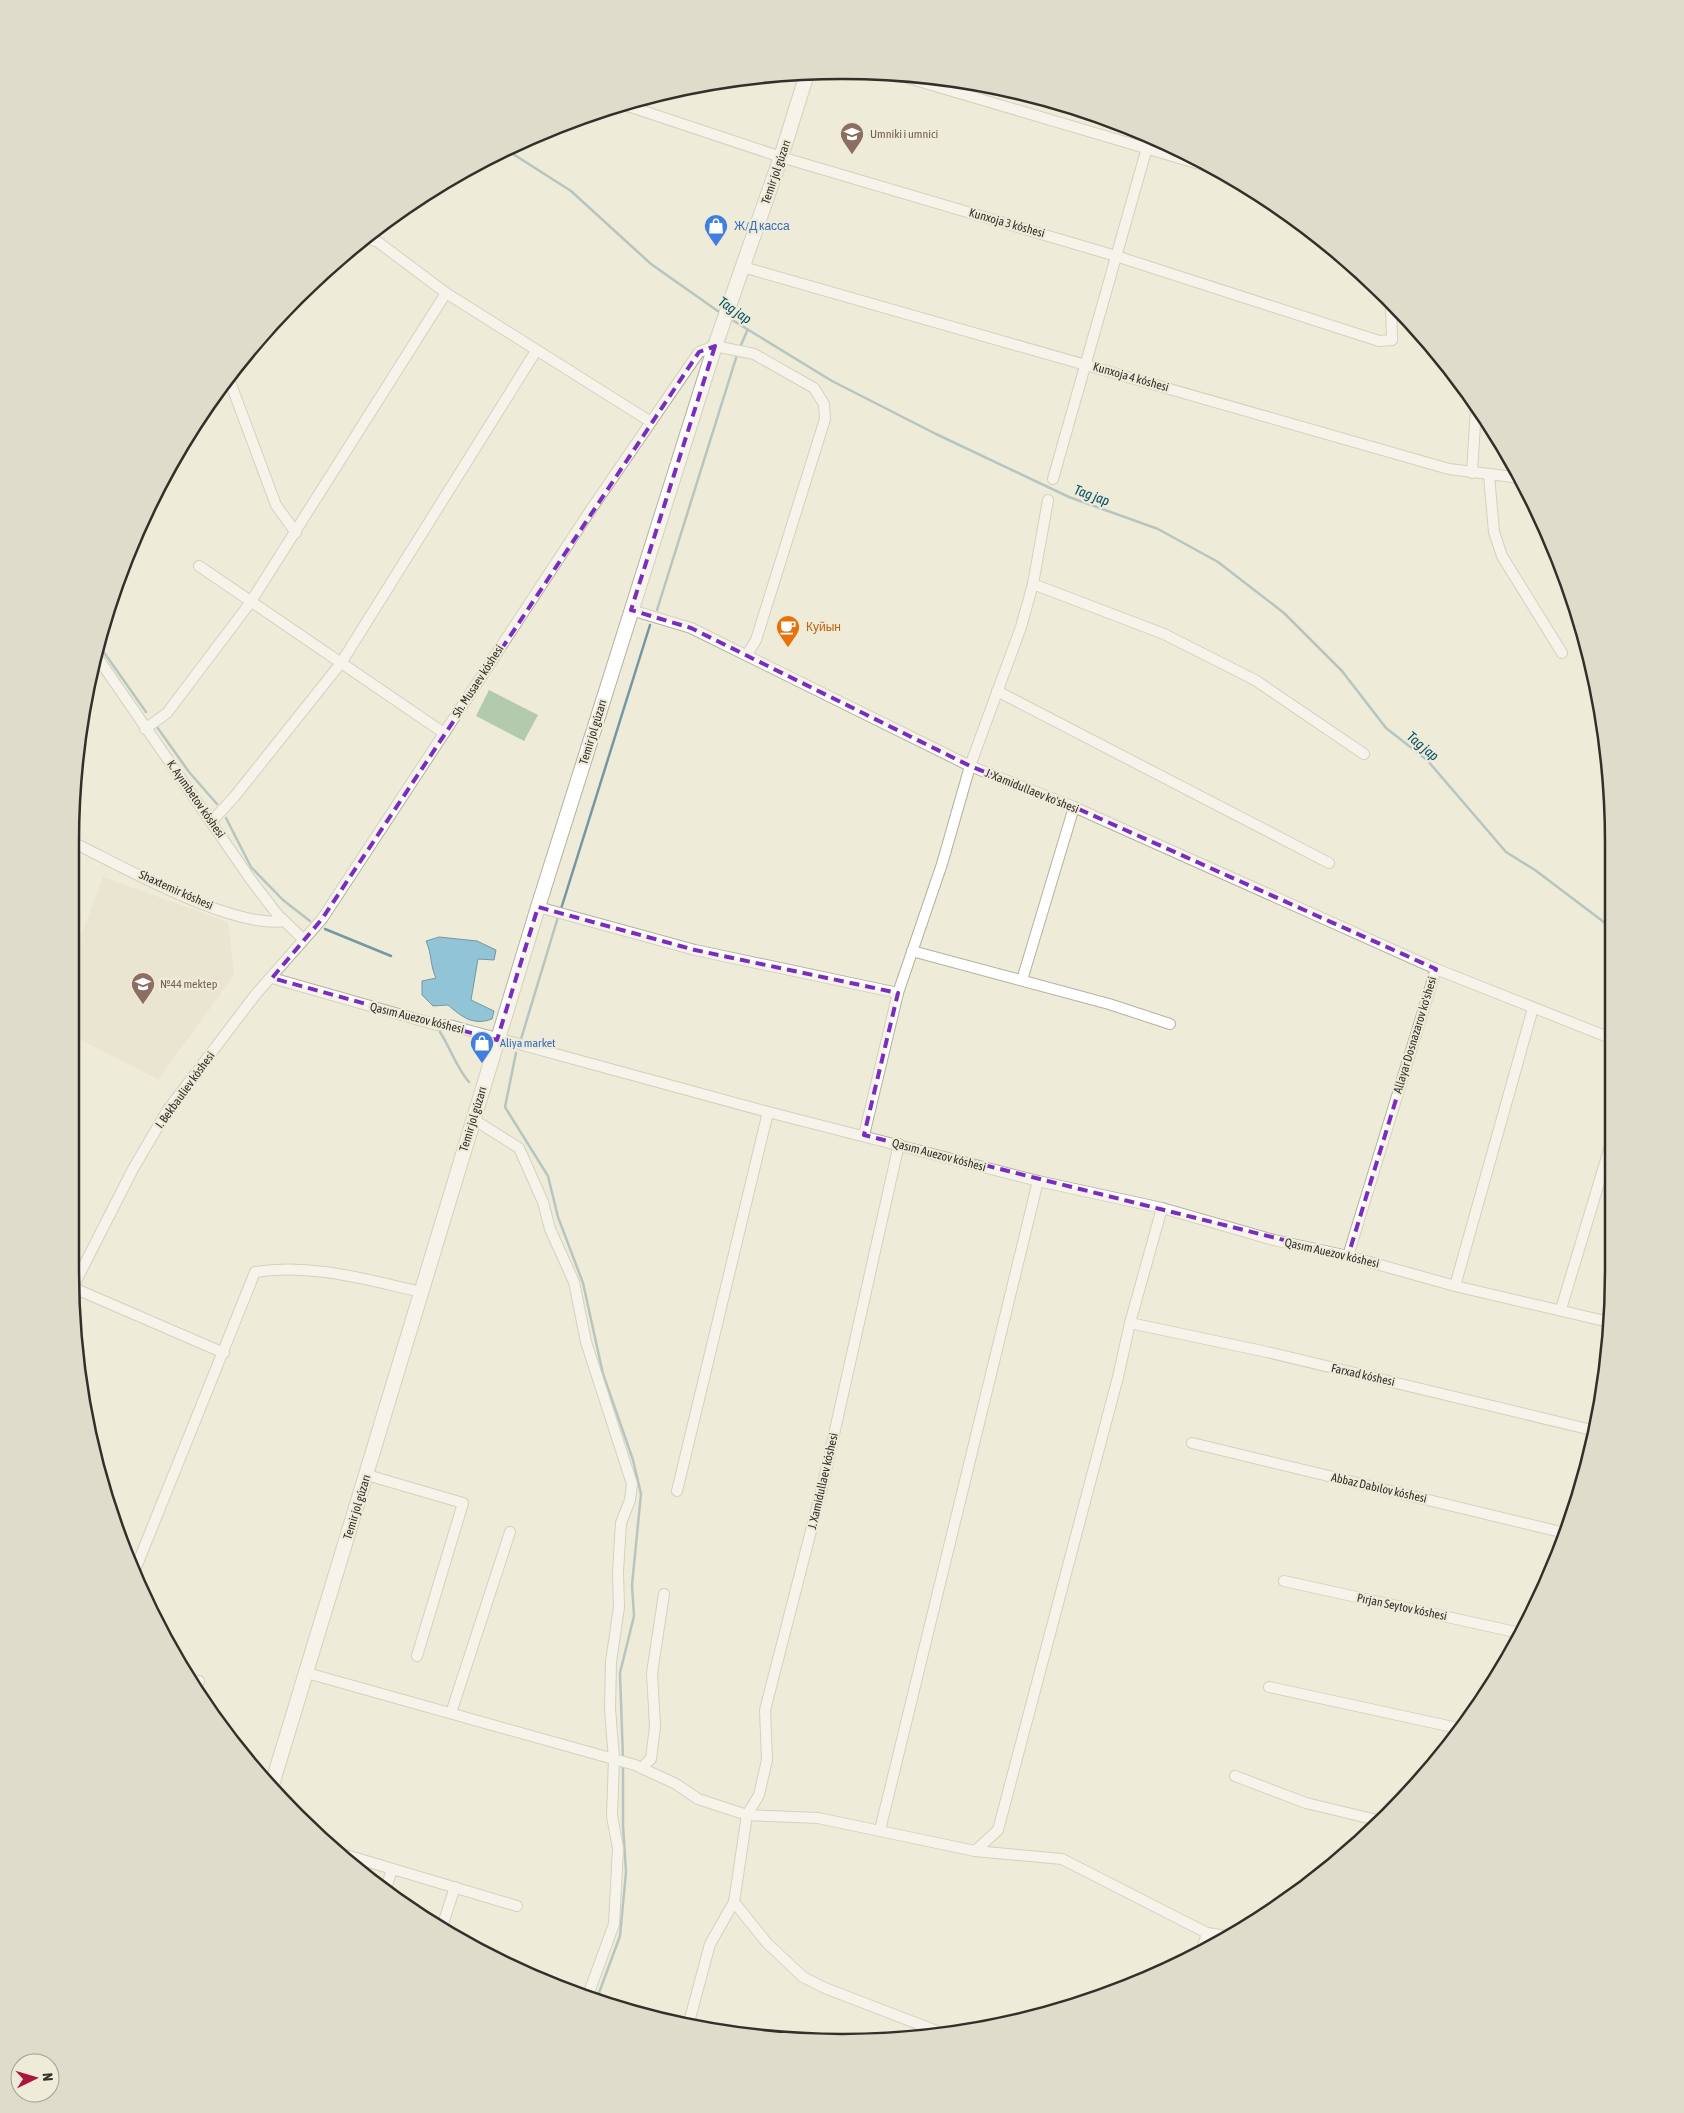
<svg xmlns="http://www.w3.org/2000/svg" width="1684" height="2113" font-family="'Asap Condensed',sans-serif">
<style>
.built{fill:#e3dec6}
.green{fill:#b3cbac}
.water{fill:#91c4d7;stroke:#7498a3}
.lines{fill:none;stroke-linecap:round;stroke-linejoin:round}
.stream{stroke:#7498a3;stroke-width:2.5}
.street-casing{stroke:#b4b1a0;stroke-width:12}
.secondary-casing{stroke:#b4b1a0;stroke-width:16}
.street{stroke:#fff;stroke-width:10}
.secondary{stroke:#fff;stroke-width:14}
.marked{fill:none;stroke:#7b2cbf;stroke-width:4;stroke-dasharray:10 6;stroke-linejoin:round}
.labels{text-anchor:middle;stroke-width:4.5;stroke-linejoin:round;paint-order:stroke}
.education-label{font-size:12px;fill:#785e54;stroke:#eeebd9;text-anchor:start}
.street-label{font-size:12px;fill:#32302a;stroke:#eeebd9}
.shop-label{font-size:12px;fill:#366cbe;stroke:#eeebd9;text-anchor:start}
.food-label{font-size:12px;fill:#c56008;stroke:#eeebd9;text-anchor:start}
.water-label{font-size:14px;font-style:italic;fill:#0a5266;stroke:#eeebd9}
.rim{fill:none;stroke:#32302a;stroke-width:2.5}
</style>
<rect width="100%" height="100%" fill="#eeebd9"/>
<path class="built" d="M103 877 228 922 234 975 158 1080 74 1036 73 957Z"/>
<path class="green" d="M489 690 538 715 524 741 476 716Z"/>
<path class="water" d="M439 937 477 941 496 950 494 960 478 959 471 1000 494 1011 492 1019C473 1026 462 1017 448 1005L433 1006 422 995V981L436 978C430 966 432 954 426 941Z"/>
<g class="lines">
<g class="stream">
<path d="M507 150 571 191 651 264 722 314"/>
<path d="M729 318 832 381 936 434 1069 497 1158 529 1218 562 1284 613 1342 671 1386 728 1427 760 1506 852 1535 870 1613 929"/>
<path d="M741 345 747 331"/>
<path d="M657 610 737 355"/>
<path d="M98 644 146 712"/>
<path d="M157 727 189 772 217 804"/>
<path d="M226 818 251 867 283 900 310 921"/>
<path d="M561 909 650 625"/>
<path d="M325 929 391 956"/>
<path d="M440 1032C451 1049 456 1067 469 1082"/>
<path d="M521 1039 558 917"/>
<path d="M516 1053 505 1107 548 1176 558 1217 583 1283 603 1374 633 1460 641 1494 632 1585 634 1616 620 1673 623 1759"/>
<path d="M596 2001 620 1936 626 1872 623 1825V1765"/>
</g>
<g class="street-casing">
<g id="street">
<path d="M888 72 1213 168"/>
<path d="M622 104 781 157 1116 256 1379 341 1392 340 1391 304"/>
<path d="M364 237 378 242 446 293 651 422"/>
<path d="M743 267 1449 469 1521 478"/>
<path d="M229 379 276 505 296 533"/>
<path d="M1472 473 1476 407"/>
<path d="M1489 475 1494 532 1502 556 1562 653"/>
<path d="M1053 479 1150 137"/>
<path d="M199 566 444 733"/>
<path d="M1033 584 1164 634 1255 680 1364 754"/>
<path d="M631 610 691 628 970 766 1074 807 1436 969 1613 1039"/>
<path d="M95 654 251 880 277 914 303 939"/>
<path d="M997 691 1329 863"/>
<path d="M145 729 167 713 250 603 446 293"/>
<path d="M212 821 235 796 341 663 536 351"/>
<path d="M72 842C122 866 232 929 284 921"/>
<path d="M538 907 695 950 898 993"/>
<path d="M912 951 1109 1004 1170 1024"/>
<path d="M272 978 437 1025H449L768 1112 1038 1181 1162 1208 1274 1240 1348 1256 1455 1286 1609 1322"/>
<path d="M1022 980 1074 807"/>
<path d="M473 1119 519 1148 543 1202 550 1229 574 1282 586 1342 632 1484 630 1500 621 1523 618 1572 619 1607 611 1662 610 1709 614 1759 612 1816 618 1848 614 1924 587 1998"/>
<path d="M864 1135 898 993 942 864 970 766 1021 627 1033 584 1048 500"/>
<path d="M899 1144 822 1488 765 1710 767 1760 759 1795 747 1815 734 1902 767 1943 803 1977 825 1988 947 2035"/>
<path d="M1348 1256 1436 969"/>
<path d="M76 1281 133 1169 167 1111 256 994 322 919 592 508 699 352 715 346 754 354 814 388 824 404 825 419 756 640 747 655"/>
<path d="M1455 1286 1533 1008"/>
<path d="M76 1289 224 1353"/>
<path d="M1561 1309 1614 1133"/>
<path d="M1130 1323 1267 1352 1596 1431"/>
<path d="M1192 1443 1565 1533"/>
<path d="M367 1475 463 1503 417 1656"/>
<path d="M677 1491 768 1112"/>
<path d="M133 1575 255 1272C312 1263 367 1280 422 1292"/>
<path d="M1284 1581 1520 1633"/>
<path d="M307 1673 635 1765 676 1784 698 1799 747 1815 818 1818 975 1851 1062 1859 1207 1933 1232 1937"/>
<path d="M1269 1687 1462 1729"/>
<path d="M196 1691 199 1681"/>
<path d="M451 1713 510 1532"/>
<path d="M641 1768 651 1759 655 1726 652 1673 664 1594"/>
<path d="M1235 1776 1306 1803 1381 1821"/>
<path d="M880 1830 1038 1181"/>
<path d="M975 1851 998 1830 1118 1377 1130 1323 1162 1208"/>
<path d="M336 1852 517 1906"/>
<path d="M385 1892 392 1869"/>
<path d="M441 1930 455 1887"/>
<path d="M1201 1953 1207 1933"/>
<path d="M688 2026 710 1944 734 1902"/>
</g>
</g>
<g class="secondary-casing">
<path id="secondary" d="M271 1788 538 907 715 346 781 157 807 74"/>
</g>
<use href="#street" class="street"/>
<use href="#secondary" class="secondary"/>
</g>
<path d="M0 0H1684V2113H0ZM715 346 631 610 691 628 970 766 1074 807 1436 969 1348 1256 864 1135 898 993 695 950 538 907 497 1040 272 978 322 919 699 352Z" fill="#eeebd9" fill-opacity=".55" fill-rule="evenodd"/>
<path class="marked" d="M715 346 631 610 691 628 970 766 1074 807 1436 969 1348 1256 864 1135 898 993 695 950 538 907 497 1040 272 978 322 919 699 352Z"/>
<defs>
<g id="school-pin" transform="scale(1.25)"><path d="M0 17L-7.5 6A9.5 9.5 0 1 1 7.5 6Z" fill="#8d6e63" stroke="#eeebd9"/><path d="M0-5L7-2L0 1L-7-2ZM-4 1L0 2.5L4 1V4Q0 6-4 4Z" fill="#fff"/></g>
<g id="shop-pin" transform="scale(1.25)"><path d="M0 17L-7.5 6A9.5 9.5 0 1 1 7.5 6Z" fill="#3f7fe0" stroke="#eeebd9"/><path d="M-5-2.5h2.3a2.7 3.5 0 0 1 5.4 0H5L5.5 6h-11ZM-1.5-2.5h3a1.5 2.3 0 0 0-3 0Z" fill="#fff"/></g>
<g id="cafe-pin" transform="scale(1.25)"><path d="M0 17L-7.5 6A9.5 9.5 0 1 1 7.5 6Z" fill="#e8710a" stroke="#eeebd9"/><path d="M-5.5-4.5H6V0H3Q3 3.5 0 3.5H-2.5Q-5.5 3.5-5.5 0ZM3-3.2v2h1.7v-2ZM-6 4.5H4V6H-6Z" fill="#fff"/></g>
</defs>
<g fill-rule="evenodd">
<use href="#school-pin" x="852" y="134"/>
<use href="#shop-pin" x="716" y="226"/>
<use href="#cafe-pin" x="788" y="627"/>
<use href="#school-pin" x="143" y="984"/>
<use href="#shop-pin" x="482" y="1043"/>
</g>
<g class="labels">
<g class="education-label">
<text x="870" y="138">Umniki i umnici</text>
<text x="160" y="988">№44 mektep</text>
</g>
<g class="street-label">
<text transform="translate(776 172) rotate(-71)" y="4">Temir jol gúzarı</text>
<text transform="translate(1007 223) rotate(16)" y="4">Kunxoja 3 kóshesi</text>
<text transform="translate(1131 377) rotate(16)" y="4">Kunxoja 4 kóshesi</text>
<text transform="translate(478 681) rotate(-57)" y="4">Sh. Musaev kóshesi</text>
<text transform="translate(593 732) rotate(-73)" y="4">Temir jol gúzarı</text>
<text transform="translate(1032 791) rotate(22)" y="4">J. Xamidullaev ko'shesi</text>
<text transform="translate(196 799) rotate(55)" y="4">K. Ayımbetov kóshesi</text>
<text transform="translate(176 890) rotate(24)" y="4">Shaxtemir kóshesi</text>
<text transform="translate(417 1018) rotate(14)" y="4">Qasım Auezov kóshesi</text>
<text transform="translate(1415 1035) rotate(-73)" y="4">Allayar Dosnazarov ko'shesi</text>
<text transform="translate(185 1090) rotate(-54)" y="4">I. Bekbauliev kóshesi</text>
<text transform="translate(473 1119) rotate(-73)" y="4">Temir jol gúzarı</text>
<text transform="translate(939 1155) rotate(15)" y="4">Qasım Auezov kóshesi</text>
<text transform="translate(1332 1253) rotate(13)" y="4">Qasım Auezov kóshesi</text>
<text transform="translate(1363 1375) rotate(13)" y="4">Farxad kóshesi</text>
<text transform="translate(823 1481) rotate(-77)" y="4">J. Xamidullaev kóshesi</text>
<text transform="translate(1379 1488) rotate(13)" y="4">Abbaz Dabılov kóshesi</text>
<text transform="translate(357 1507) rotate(-73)" y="4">Temir jol gúzarı</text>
<text transform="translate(1402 1607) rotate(12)" y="4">Pırjan Seytov kóshesi</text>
</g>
<g class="shop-label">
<text x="734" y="230">Ж/Д касса</text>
<text x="500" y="1047">Aliya market</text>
</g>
<g class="food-label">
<text x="806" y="631">Куйын</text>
</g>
<g class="water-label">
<text transform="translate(735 310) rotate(34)" y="5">Tag jap</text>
<text transform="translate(1092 495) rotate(20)" y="5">Tag jap</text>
<text transform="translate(1423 746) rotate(40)" y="5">Tag jap</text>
</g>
</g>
<path d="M0 0H1684V2113H0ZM842 79H842A763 763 0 0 1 1605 842V1271A763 763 0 0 1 842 2034H842A763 763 0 0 1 79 1271V842A763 763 0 0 1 842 79Z" fill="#dfdccb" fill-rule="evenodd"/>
<path class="rim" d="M842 79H842A763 763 0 0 1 1605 842V1271A763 763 0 0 1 842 2034H842A763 763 0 0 1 79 1271V842A763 763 0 0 1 842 79Z"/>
<g transform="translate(35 2078) rotate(85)"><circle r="24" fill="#eeebd9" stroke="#a3a093"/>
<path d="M0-4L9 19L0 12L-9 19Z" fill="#aa1540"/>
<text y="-8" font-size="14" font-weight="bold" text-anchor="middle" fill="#32302a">N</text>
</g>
</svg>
